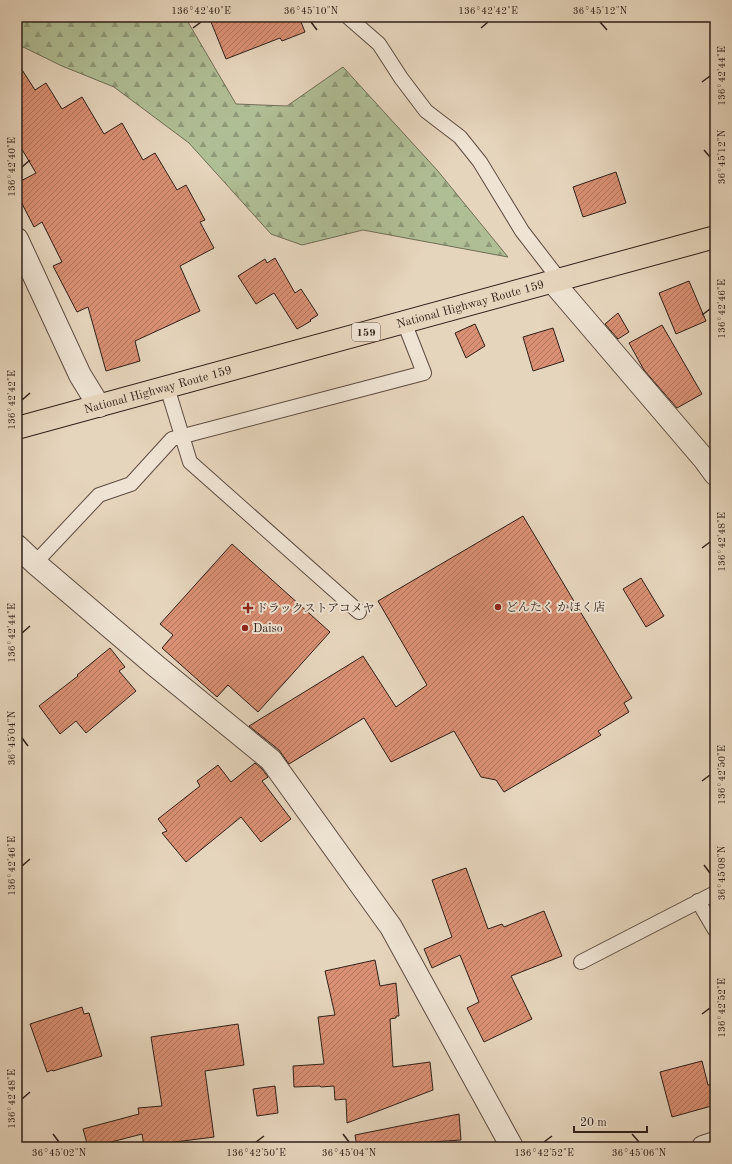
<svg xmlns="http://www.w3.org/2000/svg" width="732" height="1164" font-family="'Old Standard TT','Noto Serif JP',serif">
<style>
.forest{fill:url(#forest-firs);stroke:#706e56}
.building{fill:url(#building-hatch);stroke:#2f1f18}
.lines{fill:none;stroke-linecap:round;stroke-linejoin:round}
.service-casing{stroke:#5d4c41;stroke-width:16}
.minor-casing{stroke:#5d4c41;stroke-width:24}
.trunk-casing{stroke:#2f1f18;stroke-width:24}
.service{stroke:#efe4d4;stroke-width:14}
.minor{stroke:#efe4d4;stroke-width:22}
.trunk{stroke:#e6d5bd;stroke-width:22}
.ticks{fill:none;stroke:#2f1f18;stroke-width:1.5}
.poi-dot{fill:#8f2418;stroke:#efe4d4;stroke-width:1.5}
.labels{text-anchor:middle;stroke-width:4;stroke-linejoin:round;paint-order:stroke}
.shield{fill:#efe4d4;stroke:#695a50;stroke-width:1}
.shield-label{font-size:11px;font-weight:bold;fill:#2f1f18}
.street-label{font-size:12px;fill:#2f1f18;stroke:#efe4d4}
.poi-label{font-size:12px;fill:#2f1f18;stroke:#efe4d4;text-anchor:start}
.neatline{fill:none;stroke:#2f1f18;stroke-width:1.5}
.ticks-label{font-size:10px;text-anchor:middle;fill:#2f1f18}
</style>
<defs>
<pattern id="forest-firs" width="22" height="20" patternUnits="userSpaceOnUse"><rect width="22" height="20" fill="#b0be95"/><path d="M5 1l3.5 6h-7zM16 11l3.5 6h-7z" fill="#909a79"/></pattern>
<pattern id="building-hatch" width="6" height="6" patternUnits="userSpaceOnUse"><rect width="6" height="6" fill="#da9074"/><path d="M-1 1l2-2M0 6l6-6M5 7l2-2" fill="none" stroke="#b1755e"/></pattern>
</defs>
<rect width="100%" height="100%" fill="#e6d5bd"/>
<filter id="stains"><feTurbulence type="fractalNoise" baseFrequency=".005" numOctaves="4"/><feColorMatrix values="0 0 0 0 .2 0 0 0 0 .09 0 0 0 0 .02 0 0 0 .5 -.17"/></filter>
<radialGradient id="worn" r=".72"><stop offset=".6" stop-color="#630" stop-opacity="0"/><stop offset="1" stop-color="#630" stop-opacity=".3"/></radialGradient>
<path class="forest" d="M17 17H185L236 104 287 106 343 67 437 170 508 257 363 230 302 245 271 234 189 143 114 87 62 66 17 44Z"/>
<g class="building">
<path d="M209 17H299L305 32 282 41 280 38 226 59Z"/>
<path d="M17 62 35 90 46 83 62 109 82 97 104 134 122 123 143 160 155 153 177 190 186 185 205 220 200 222 214 248 180 266 200 311 135 341 140 361 106 371 88 307 77 312 53 266 62 262 42 222 34 227 17 194V183L36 173 17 141Z"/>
<path d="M616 172 626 203 583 217 573 187Z"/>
<path d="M275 258 295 293 301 289 318 315 310 320 311 321 297 329 274 293 256 304 238 276 265 259 267 263Z"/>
<path d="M689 281 706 321 676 334 659 293Z"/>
<path d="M618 313 629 332 618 339 605 324Z"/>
<path d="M475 324 485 346 466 358 455 333Z"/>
<path d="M662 325 702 394 677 408 644 370 629 343Z"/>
<path d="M553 328 564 361 533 371 523 337Z"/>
<path d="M523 516 632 698 624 703 629 712 598 731 601 735 504 792 496 780 481 777 454 731 391 762 364 718 289 764 279 750 249 726 363 656 396 707 427 685 378 601Z"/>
<path d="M232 544 330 632 258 712 228 685 217 697 162 648 173 635 160 624Z"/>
<path d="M641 578 664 616 646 627 623 589Z"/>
<path d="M110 648 125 667 119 671 136 691 86 733 76 721 60 734 39 706 78 676 77 675Z"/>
<path d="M255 763 262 769 268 777 262 781 291 819 261 842 241 817 186 862 162 833 167 831 158 819 200 786 197 781 218 765 231 782Z"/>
<path d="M466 868 488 929 502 924 504 927 544 911 562 956 511 976 532 1019 484 1042 467 1008 479 1002 460 955 432 968 424 949 452 937 432 880Z"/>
<path d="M375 960 380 986 396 983 399 1016H396V1018L390 1019 393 1067 430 1062 433 1090 347 1123 346 1099 335 1100 334 1086 321 1087 320 1086 294 1087 293 1066 324 1064 318 1017 335 1015 325 971Z"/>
<path d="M82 1007 84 1014 89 1013 102 1056 53 1071 52 1070 47 1072 30 1024Z"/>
<path d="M238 1024 244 1065 205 1071 214 1137 144 1146 142 1134 92 1147H88L83 1129 139 1114 138 1108 162 1106 151 1037Z"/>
<path d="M702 1061 708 1085 715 1084V1105L672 1117 660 1072Z"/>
<path d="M275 1086 278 1113 257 1116 253 1089Z"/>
<path d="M459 1114 461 1140 357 1147 355 1135Z"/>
</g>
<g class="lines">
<g class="service-casing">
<g id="service">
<path d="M348 17 379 44 401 78 426 111 460 137 480 162 522 231 559 279"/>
<path d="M167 387 190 462 359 612"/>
<path d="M35 563 99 495 131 484 172 439 424 373 404 322"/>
<path d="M698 901 715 930"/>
<path d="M581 962 715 893"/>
</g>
</g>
<g class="minor-casing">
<g id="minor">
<path d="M17 239 80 375 99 406"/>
<path d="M552 281 704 459 715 474"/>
<path d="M17 546 35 563 156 666 271 760 391 927 512 1147"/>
<path d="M703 1147 715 1143"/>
</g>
</g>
<g class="trunk-casing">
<g id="trunk">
<path id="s1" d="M17 428 715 237"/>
</g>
</g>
<use href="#service" class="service"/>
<use href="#minor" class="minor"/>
<use href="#trunk" class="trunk"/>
</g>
<path class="ticks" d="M311 22 317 30M600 22 607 30M193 28 201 22M481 28 488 22M702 82 710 76M704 150 710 157M22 167 30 160M702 315 710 309M22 400 30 393M702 548 710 542M22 633 30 626M22 738 28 746M702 781 710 775M704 865 710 873M22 866 30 859M702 1014 710 1008M22 1099 30 1092M53 1134 59 1142M343 1134 349 1142M632 1134 639 1142M256 1142 264 1136M544 1142 552 1136"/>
<g class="poi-dot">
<circle cx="498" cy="607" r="4"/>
<path d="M246 602h4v4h4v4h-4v4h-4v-4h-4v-4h4z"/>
<circle cx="245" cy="628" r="4"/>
</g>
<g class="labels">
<rect class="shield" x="352" y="323" width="28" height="18" rx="3"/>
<g class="shield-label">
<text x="366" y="336">159</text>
</g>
<g class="street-label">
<text dy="4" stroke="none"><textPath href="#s1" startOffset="470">National Highway Route 159</textPath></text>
<text dy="4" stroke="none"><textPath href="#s1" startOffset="146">National Highway Route 159</textPath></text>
</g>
<g class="poi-label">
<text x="506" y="611">どんたく かほく店</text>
<text x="256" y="612">ドラックストアコメヤ</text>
<text x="253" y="632">Daiso</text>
</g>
</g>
<rect width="732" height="1164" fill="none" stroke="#e6d5bd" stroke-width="44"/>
<path d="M574 1126v6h73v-6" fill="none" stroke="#2f1f18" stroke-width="2"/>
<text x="580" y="1126" font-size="12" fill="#2f1f18" stroke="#efe4d4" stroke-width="3" paint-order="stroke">20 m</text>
<rect x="22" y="22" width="688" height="1120" class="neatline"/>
<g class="ticks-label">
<text x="201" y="14">136°42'40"E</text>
<text x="311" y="14">36°45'10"N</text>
<text x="488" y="14">136°42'42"E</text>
<text x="600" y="14">36°45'12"N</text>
<text transform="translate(721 76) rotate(-90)" y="4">136°42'44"E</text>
<text transform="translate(721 157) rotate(-90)" y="4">36°45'12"N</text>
<text transform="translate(11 167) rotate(-90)" y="4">136°42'40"E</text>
<text transform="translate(721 309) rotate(-90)" y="4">136°42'46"E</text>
<text transform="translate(11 400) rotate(-90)" y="4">136°42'42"E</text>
<text transform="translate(721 542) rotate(-90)" y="4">136°42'48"E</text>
<text transform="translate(11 633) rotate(-90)" y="4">136°42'44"E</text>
<text transform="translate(11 738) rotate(-90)" y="4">36°45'04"N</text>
<text transform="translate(721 775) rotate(-90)" y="4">136°42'50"E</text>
<text transform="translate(11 866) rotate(-90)" y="4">136°42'46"E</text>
<text transform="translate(721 873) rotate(-90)" y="4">36°45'08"N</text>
<text transform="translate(721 1008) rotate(-90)" y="4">136°42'52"E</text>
<text transform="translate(11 1099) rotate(-90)" y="4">136°42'48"E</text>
<text x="59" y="1156">36°45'02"N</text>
<text x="256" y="1156">136°42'50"E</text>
<text x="349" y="1156">36°45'04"N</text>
<text x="544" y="1156">136°42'52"E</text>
<text x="639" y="1156">36°45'06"N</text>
</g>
<rect width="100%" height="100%" filter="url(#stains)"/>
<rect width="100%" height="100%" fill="url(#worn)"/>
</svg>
